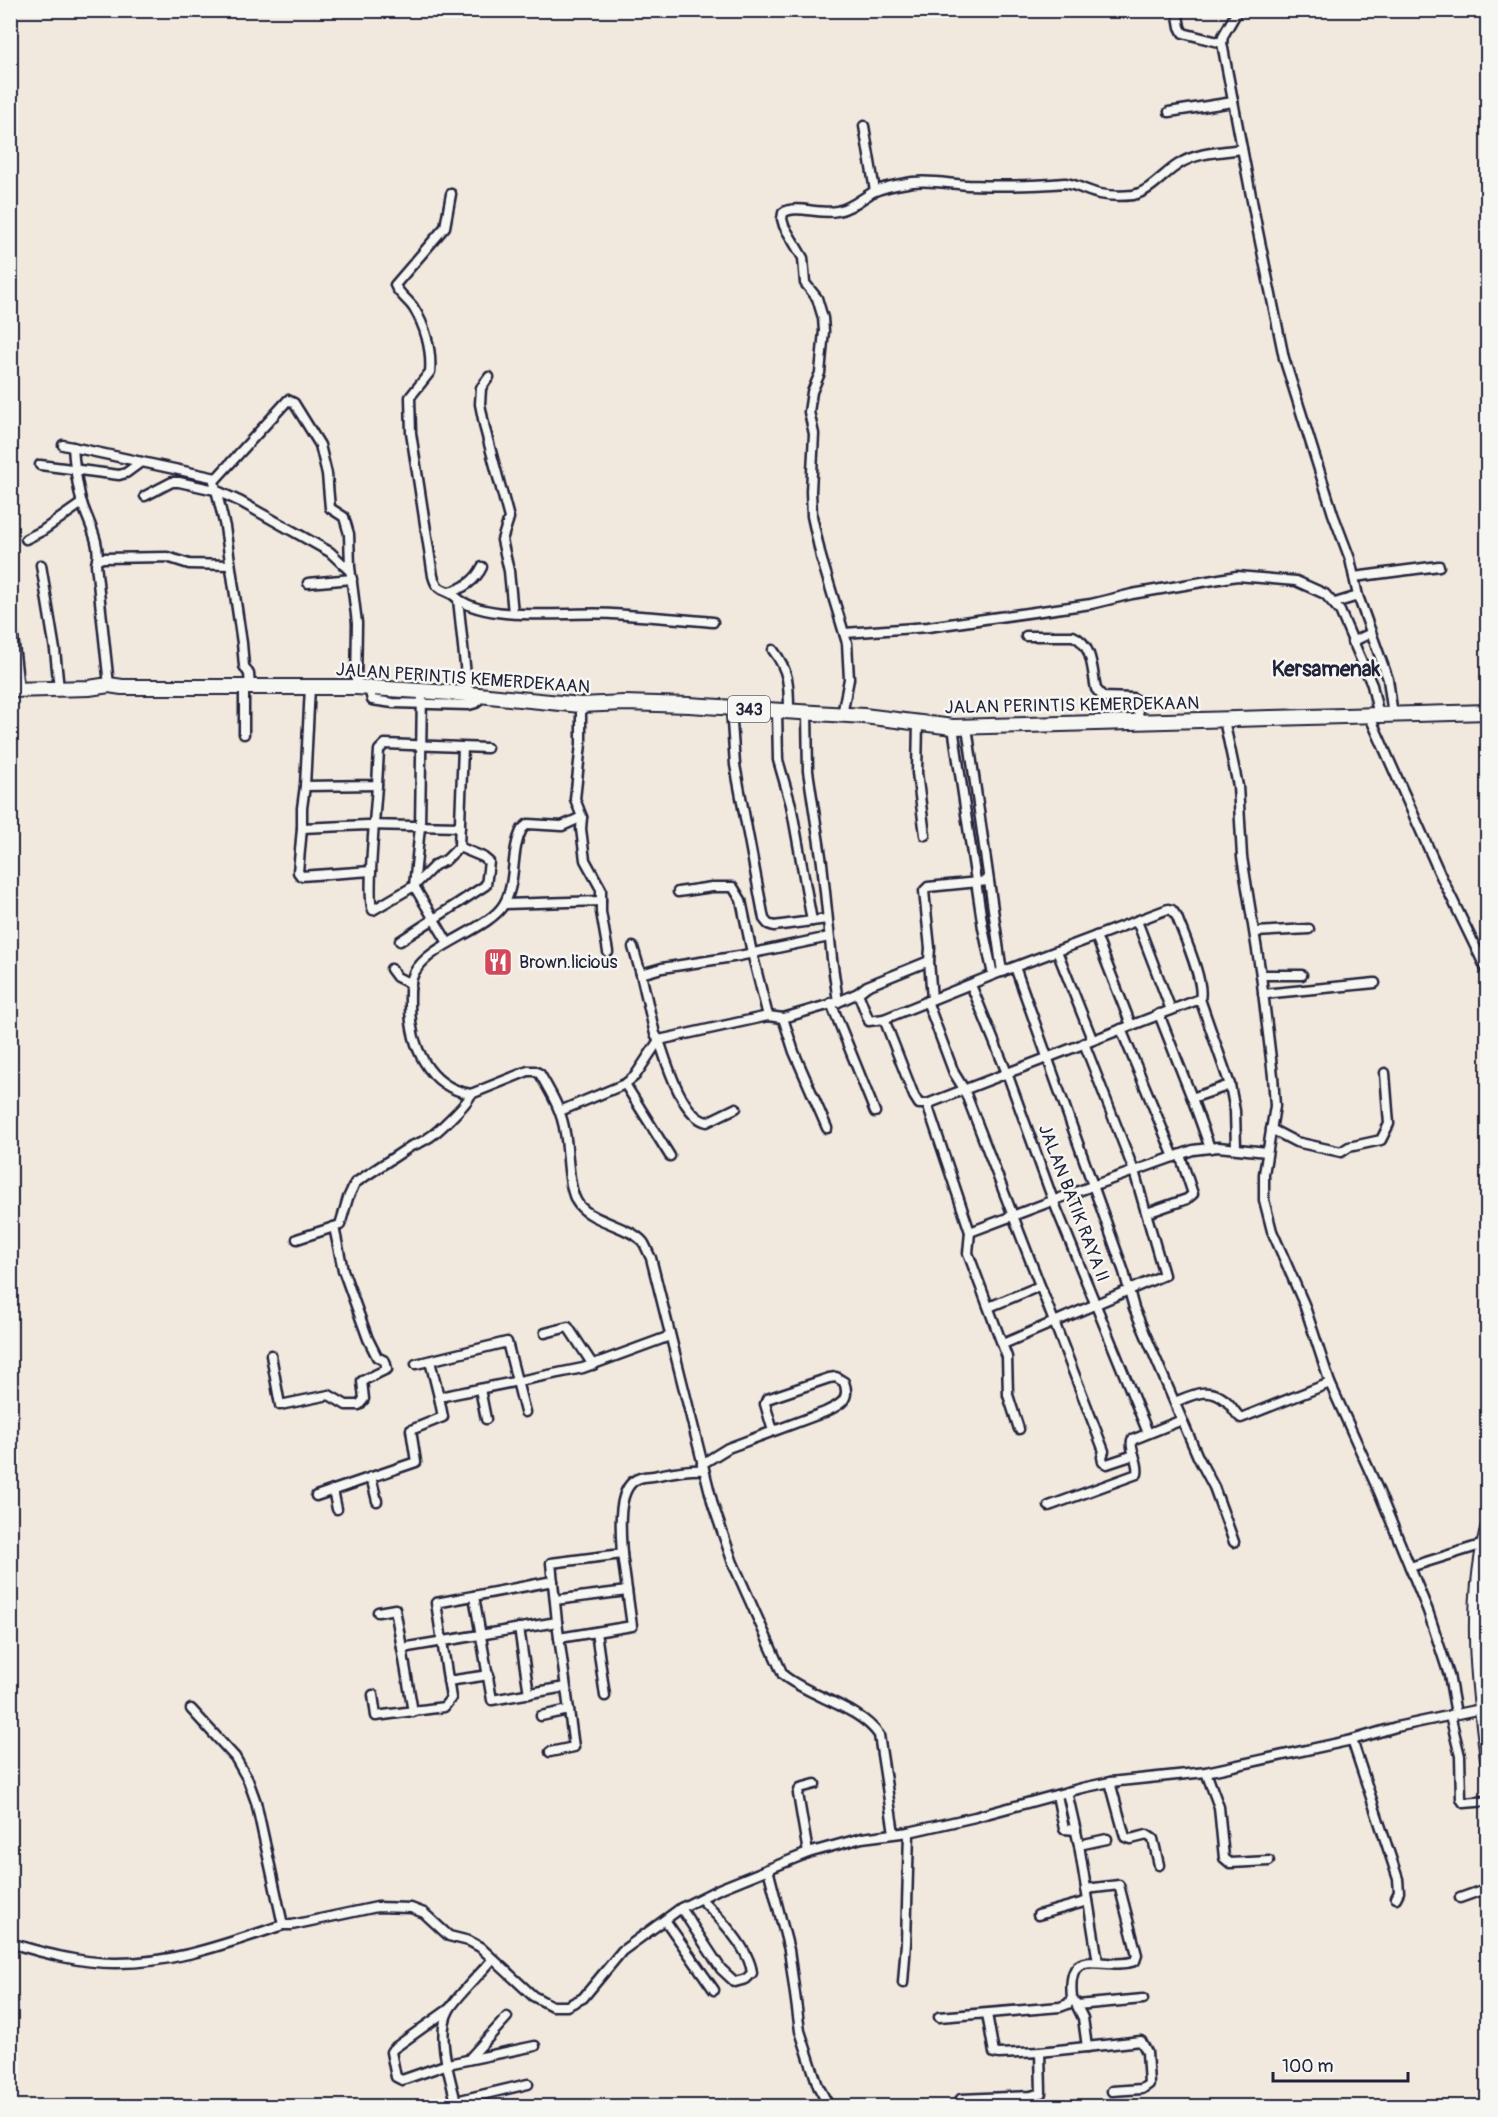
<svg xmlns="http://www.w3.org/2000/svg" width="1498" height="2117" font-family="Pangolin,sans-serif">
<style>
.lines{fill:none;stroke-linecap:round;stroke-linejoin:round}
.street-casing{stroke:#22223b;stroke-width:13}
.primary-casing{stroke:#22223b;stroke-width:18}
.street{stroke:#f6f6f2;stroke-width:8}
.primary{stroke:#f6f6f2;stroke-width:14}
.labels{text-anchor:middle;stroke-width:5;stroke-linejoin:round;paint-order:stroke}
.shield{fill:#f6f6f2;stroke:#626272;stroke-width:1.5}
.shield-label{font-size:16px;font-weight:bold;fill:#22223b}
.street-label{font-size:18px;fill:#22223b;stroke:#f6f6f2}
.poi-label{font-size:18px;fill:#22223b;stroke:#f6f6f2;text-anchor:start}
.quarter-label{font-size:21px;font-weight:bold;fill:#22223b;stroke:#f6f6f2}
</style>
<rect width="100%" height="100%" fill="#f1e9de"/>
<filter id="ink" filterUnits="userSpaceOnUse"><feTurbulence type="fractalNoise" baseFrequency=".0167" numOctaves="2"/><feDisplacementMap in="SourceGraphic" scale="12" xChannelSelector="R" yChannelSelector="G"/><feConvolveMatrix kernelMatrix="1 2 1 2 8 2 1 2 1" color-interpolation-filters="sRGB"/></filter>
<g filter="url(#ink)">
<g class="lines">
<g class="street-casing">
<g id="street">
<path d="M1177 10 1180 27 1183 33 1222 43"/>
<path d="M1238 10 1223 36 1222 43 1257 227 1284 358 1333 514 1350 559 1358 596 1388 679 1393 715"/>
<path d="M1169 112 1233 102"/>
<path d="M864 126 875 191"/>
<path d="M451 194 445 227 395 285C398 293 407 299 413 307 425 325 432 350 430 372L410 397 411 433 433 576C438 595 447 587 458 599L468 694"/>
<path d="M489 377 481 388 480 404 485 429 509 518 502 540 509 571 513 613"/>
<path d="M63 445 216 478"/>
<path d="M73 447C74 465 77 482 81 500 86 518 103 545 96 564L109 685"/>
<path d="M40 465 119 475 126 473 141 462"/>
<path d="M145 496 172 482H179L215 490 241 502 330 552 350 571"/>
<path d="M26 539 42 531 82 503"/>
<path d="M97 560 103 558 167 557 189 564 230 565"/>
<path d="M41 565 55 650 59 689"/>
<path d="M1354 577 1439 566"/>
<path d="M308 583 352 579"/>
<path d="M449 592C463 589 476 580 482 567"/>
<path d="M458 599C491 623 571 611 612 614 646 616 679 619 713 622"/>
<path d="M1335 603 1358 596"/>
<path d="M12 627 19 690"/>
<path d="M845 633 928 627 1091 604 1132 594 1237 576 1296 581 1325 594 1340 611 1372 685 1379 716"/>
<path d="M1026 636H1073C1093 644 1092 671 1096 689L1103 697 1133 698 1136 700 1140 723"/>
<path d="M1352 642 1371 633"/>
<path d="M773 650C789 671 789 685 789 711"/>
<path d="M244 687V734"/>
<path d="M250 687 249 674 244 666 242 643 225 527 214 481 288 400 294 403 320 445 327 474 330 508 344 517 349 534 350 567 357 623 356 687"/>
<path d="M369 688 372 700 393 703 469 705 476 703 482 695"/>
<path d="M422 691 420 827 414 886 448 943"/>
<path d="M581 705V744L575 799 582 817 562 826 528 824 522 829C510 852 517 882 504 904 489 930 430 943 414 973 409 983 410 994 410 1005 410 1044 427 1087 471 1094L528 1071H535L540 1074C551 1093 562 1111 565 1133 569 1152 567 1190 579 1205 593 1222 631 1227 643 1242 646 1246 648 1253 651 1258L713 1505 733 1563 783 1675C810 1697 859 1706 879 1735L894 1833"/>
<path d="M731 708 735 765 764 919 768 924 774 926 827 919"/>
<path d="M777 711 778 760 791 805 812 921"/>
<path d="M807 713 808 771 822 863 832 959 838 1002 783 1018 794 1052 827 1128"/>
<path d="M842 715 849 679 847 643 821 557 812 516 811 491 814 434 809 412 812 392 820 373 824 331 823 318 817 298 805 283 803 258 784 226 782 219 783 213C795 204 820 215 837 211 850 209 861 199 873 192 885 186 901 184 913 182 932 180 950 184 968 185 1001 186 1033 186 1065 183 1078 185 1088 192 1100 194 1110 196 1124 196 1133 195 1151 191 1164 173 1179 164 1197 152 1222 152 1242 149"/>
<path d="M1370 717 1440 874 1488 973"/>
<path d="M1224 720 1238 786 1242 857 1261 975 1273 1076 1275 1106 1264 1174V1200L1272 1231 1304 1304 1330 1383 1379 1492 1428 1611 1449 1675 1456 1714"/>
<path d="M918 722 917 773 925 835"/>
<path d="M953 727 983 928 993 975"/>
<path d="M967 727 1002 972"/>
<path d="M377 785C376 805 366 899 373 910L414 886 435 865 446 860 459 847 463 748"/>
<path d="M305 786 310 687"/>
<path d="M582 817 581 829 585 860 601 889V912L608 952"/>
<path d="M460 827 367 825 302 828V808L305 786 377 785 379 750 385 744 487 748"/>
<path d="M302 828 298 872 301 876 371 871"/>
<path d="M678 892 712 887H733L741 900 752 953"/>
<path d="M505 904 601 901"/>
<path d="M1137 921 1171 1010"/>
<path d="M1255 932 1309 929"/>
<path d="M1096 936 1131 1025"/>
<path d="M400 941 486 885 489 862 483 857 459 847"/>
<path d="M633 947 641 974"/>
<path d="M1057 951 1092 1039"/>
<path d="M752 953 768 1016"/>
<path d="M1015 967 1124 1272 1134 1308 1198 1457 1214 1487 1234 1542"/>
<path d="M391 969 397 977 411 984"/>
<path d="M1261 975H1302"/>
<path d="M971 985 1007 1073 1053 1200 1148 1433"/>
<path d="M858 993 869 1021 884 1019 993 975 1168 909 1172 910 1177 917C1183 934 1205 982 1200 999L1230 1085 1192 1098 1159 1014"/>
<path d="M1263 994 1375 983"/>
<path d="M932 999 929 961 930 948 924 891 928 887 988 881"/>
<path d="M927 1001 954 1073 964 1089 1104 1451 1102 1457 1103 1462 1107 1464 1134 1455"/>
<path d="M838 1002 858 993 867 986 929 961"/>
<path d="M831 1003 875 1112"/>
<path d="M783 1018 768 1016 659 1040 655 1034 641 974 662 968 739 956 829 937"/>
<path d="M884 1019 914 1096 919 1104H927L1200 999"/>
<path d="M1121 1029 1174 1157"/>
<path d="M659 1040C666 1061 682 1117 707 1122L736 1108"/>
<path d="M625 1084 670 1156"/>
<path d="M1230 1085 1235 1111 1236 1148"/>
<path d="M1192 1098 1210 1148"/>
<path d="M927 1104 970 1232 968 1253 1007 1357 1008 1395 1019 1429"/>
<path d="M560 1111 625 1084 635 1076 659 1040"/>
<path d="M1271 1129 1296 1142 1341 1152 1349 1147 1381 1140 1389 1124 1385 1073"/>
<path d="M1147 1213 1187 1199 1193 1194 1180 1155"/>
<path d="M970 1232 1092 1186 1193 1150 1218 1147 1267 1152"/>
<path d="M297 1239 340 1225 348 1198 355 1183 411 1146C417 1144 423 1142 428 1138 437 1133 469 1102 471 1094"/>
<path d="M989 1307 1040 1286"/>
<path d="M545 1333 568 1327 593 1365"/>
<path d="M1003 1344 1164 1275 1134 1171 1084 1043"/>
<path d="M271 1355 280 1405 329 1395 346 1405H359L364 1399 362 1381 387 1369 385 1361 377 1357 368 1339 343 1270 334 1227"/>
<path d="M430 1361 439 1397"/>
<path d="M416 1364 507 1342 525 1412"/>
<path d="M480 1389 486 1419"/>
<path d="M1175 1402C1192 1395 1209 1386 1225 1400 1232 1405 1235 1414 1241 1418L1330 1383"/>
<path d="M702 1464 728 1448 825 1412C840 1405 851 1400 844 1382L836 1377 829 1378 767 1399 765 1404 773 1431"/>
<path d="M371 1477 377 1501"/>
<path d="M333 1490 337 1509"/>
<path d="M316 1496 416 1462 411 1430 443 1417 439 1397 583 1368 670 1336"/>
<path d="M1049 1506 1137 1474C1140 1462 1129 1451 1132 1440L1182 1420"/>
<path d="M1410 1567 1484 1544"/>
<path d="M474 1596 492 1700 565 1687"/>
<path d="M555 1600 627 1591"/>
<path d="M378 1612 395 1609 402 1648 557 1622 551 1563 622 1554C621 1535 615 1485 640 1478 645 1476 652 1477 658 1475 674 1472 688 1469 704 1470"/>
<path d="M519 1628 529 1694"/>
<path d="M596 1632 605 1696"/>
<path d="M559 1638 632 1626 622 1554"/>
<path d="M402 1648 413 1712"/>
<path d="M448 1681 489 1675"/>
<path d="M373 1695 376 1716 444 1707 451 1698 436 1603 553 1581"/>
<path d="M191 1709 235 1757 248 1780 256 1802 283 1925"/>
<path d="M1450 1715 1460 1756 1461 1799 1464 1803 1488 1801"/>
<path d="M541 1716 569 1710"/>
<path d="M1352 1740 1398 1879 1399 1892 1396 1898"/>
<path d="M550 1752 574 1747 557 1622"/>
<path d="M1206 1772 1219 1807 1224 1858 1230 1863 1269 1861"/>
<path d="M1110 1782 1125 1837 1131 1839 1147 1835 1153 1839 1159 1865"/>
<path d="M1067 1792 1079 1845 1098 1962"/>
<path d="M1057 1795 1064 1829 1076 1830"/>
<path d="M1079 1845 1107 1839"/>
<path d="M808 1853 798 1794 800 1788 815 1784"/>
<path d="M768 1869 789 1950 800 2031 818 2086 829 2106"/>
<path d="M1460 1898 1488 1888"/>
<path d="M681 1908 721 1969 735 1982 746 1979 752 1973C750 1949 718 1916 701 1899"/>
<path d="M1038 1915 1088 1901"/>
<path d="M665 1920 714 1990"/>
<path d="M10 1943C44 1953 79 1963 114 1963 173 1964 228 1943 283 1925H292L377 1907 411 1908 424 1913 449 1936 469 1941 480 1947 533 1996 552 2006H567L583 1998 622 1951 681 1908 719 1889 808 1853 862 1838 909 1832 975 1817 1082 1788 1110 1782 1206 1772 1352 1740 1396 1727 1481 1709"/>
<path d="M903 1983 906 1943 909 1832"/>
<path d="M1075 2002 1083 2018 1087 2047"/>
<path d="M1077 2005 1143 1999"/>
<path d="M449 2009 393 2049 391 2052 396 2077 402 2080 448 2064 535 2046"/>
<path d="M939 2017 1060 2007 1068 2004 1072 1998C1066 1941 1103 1972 1135 1961L1137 1955 1119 1885 1086 1889"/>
<path d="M1040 2052 1141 2041 1147 2052 1149 2084 1142 2089 1112 2091"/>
<path d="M469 2059 507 2017"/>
<path d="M961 2099 1031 2096 1041 2093 1040 2052 999 2054 994 2053 987 2014"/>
<path d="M442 2106 456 2101 528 2084"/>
<path d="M457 2106C451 2080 435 2035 449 2010 457 1996 481 1973 492 1960"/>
</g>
</g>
<g class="primary-casing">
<g id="primary">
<path d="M10 690 89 688 109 685 122 687H356L468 694 581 705 624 703 689 705 864 716 953 727 1488 712"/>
<path d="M1488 1529C1469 1608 1478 1680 1488 1759"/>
</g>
</g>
<use href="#street" class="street"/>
<use href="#primary" class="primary"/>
</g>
</g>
<defs>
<g id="restaurant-square" transform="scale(1.5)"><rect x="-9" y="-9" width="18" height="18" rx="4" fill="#d1495b" stroke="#f6f6f2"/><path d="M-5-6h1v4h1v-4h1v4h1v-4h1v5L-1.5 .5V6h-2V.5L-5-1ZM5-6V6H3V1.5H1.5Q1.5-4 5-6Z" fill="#fff"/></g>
</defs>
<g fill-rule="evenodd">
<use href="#restaurant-square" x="498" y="962"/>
</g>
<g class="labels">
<rect class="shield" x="728" y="696" width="42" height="26" rx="4.5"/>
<g class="shield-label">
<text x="749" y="715">343</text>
</g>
<g class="street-label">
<text transform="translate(463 678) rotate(4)" y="6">JALAN PERINTIS KEMERDEKAAN</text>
<text transform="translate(1072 705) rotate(-1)" y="6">JALAN PERINTIS KEMERDEKAAN</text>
<text transform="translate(1074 1203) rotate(69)" y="6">JALAN BATIK RAYA II</text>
</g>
<g class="poi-label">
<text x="519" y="968">Brown.licious</text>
</g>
<g class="quarter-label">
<text x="1326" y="676">Kersamenak</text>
</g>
</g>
<rect width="1498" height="2117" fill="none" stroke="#f6f6f2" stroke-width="36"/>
<rect x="18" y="18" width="1462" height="2081" fill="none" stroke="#22223b" stroke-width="2" filter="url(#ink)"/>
<path d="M1273 2072v9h135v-9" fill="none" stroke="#22223b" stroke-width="3"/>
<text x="1282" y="2072" font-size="18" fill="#22223b" stroke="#f6f6f2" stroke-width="4.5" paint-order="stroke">100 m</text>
</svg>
